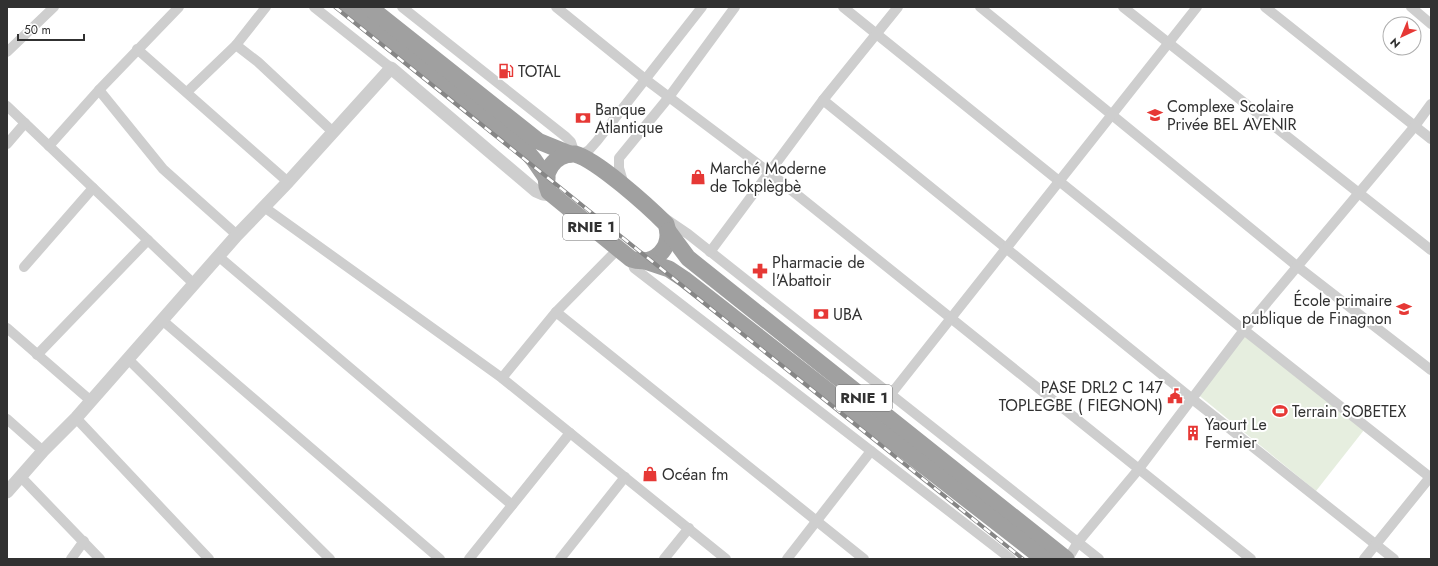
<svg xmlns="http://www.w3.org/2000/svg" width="1438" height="566" font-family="Jost,sans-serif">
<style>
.green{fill:#e6eedf}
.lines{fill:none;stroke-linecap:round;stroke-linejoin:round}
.minor{stroke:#cecece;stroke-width:10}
.tertiary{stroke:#cecece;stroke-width:13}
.trunk{stroke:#a0a0a0;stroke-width:17}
.rail-casing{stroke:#868686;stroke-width:4}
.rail{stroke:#fff;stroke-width:2.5;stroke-dasharray:8;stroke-linecap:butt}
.labels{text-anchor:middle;stroke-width:4;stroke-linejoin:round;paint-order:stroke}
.shield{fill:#fff;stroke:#6f6f6f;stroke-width:1}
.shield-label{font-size:15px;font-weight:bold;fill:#313131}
.poi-label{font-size:16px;fill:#313131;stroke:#fff;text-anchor:start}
</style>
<rect width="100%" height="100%" fill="#fff"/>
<path class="green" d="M1245 331 1364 430 1316 491 1196 393Z"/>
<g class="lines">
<g class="minor">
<path d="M314 7 391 68"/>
<path d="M402 7 566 137 571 142 575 154"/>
<path d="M556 7 645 79 770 173 1251 559"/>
<path d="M843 7 1244 330 1431 478"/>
<path d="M980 7 1298 267 1431 370"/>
<path d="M1123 7 1431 250"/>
<path d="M1265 7 1431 139"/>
<path d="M1411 7 1431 24"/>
<path d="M236 45 266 7"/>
<path d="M137 49 288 182"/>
<path d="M7 52 54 7"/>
<path d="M99 90 163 169 237 235"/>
<path d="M187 92 236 45 258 62 333 132"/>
<path d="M823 100 1191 398 1394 559"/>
<path d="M7 106 193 283"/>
<path d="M7 144 25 123"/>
<path d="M49 146 99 90 179 7"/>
<path d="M580 155 589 150 597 141 702 7"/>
<path d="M624 185 619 168V158L669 97 735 7"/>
<path d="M264 207 502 378 726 559"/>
<path d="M663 217 688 234 1099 559"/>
<path d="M710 252 823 100 898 7"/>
<path d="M218 256 512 505"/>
<path d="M631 259 634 268 1011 559"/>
<path d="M24 267 93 188"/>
<path d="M556 312 864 559"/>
<path d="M162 320 440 559"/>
<path d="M7 328 91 401"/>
<path d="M37 355 148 240"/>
<path d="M128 359 330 559"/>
<path d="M502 378 556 312 618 249"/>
<path d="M891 394 1197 7"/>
<path d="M76 418 209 559"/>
<path d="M7 419 43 451"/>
<path d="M20 476 100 559"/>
<path d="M71 559 84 541"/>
<path d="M469 559 570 433"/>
<path d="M560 559 625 477"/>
<path d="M664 559 689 528"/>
<path d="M787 559 871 451"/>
<path d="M1068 559 1078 542 1138 470 1244 330 1415 126 1431 104"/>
<path d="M1364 559 1431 476"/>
</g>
<path class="tertiary" d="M7 492 43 451 76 418 237 235 288 182 391 68 536 191 543 194 552 195"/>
<g class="trunk">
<path d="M346 7 528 153 534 160 547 179"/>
<path d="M369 7 538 141 570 154"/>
<path d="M575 154C597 160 648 206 666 224 674 247 655 267 631 259L549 192C540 173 555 153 575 154Z"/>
<path d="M668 231 688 258 1066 559"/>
<path d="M642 260 669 269 684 279 1044 559"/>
</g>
<g class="rail-casing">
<path id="rail" d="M335 7 1023 559"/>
</g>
<use href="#rail" class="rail"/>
</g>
<defs>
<g id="fuel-bare" transform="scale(1.2)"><path d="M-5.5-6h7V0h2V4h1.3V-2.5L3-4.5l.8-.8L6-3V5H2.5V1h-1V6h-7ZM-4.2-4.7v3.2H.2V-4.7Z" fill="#e63835" stroke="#fff" stroke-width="2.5" paint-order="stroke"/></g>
<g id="school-bare" transform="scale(1.2)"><path d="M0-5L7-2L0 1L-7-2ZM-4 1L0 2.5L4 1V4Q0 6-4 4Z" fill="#e63835" stroke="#fff" stroke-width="2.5" paint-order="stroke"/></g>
<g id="bank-bare" transform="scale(1.2)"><path d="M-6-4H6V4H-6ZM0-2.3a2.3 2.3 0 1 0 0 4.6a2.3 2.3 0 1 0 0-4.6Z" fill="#e63835" stroke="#fff" stroke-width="2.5" paint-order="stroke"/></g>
<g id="shop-bare" transform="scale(1.2)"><path d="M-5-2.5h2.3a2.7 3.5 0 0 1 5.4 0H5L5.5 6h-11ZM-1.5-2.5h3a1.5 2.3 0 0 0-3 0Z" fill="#e63835" stroke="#fff" stroke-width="2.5" paint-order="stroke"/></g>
<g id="pharmacy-bare" transform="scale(1.2)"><path d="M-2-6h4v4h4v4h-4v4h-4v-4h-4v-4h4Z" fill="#e63835" stroke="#fff" stroke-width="2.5" paint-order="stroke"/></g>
<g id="civic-bare" transform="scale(1.2)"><path d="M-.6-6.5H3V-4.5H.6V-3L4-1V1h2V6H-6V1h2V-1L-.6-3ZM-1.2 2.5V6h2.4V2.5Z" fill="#e63835" stroke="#fff" stroke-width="2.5" paint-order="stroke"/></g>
<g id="stadium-bare" transform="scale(1.2)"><path d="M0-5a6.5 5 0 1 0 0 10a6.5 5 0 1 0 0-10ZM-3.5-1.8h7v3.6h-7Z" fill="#e63835" stroke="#fff" stroke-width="2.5" paint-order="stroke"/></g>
<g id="building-bare" transform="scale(1.2)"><path d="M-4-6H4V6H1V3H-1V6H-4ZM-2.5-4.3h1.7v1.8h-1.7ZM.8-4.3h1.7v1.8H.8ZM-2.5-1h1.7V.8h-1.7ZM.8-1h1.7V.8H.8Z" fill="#e63835" stroke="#fff" stroke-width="2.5" paint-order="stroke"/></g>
</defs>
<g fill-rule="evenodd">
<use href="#fuel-bare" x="506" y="71"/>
<use href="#school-bare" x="1155" y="115"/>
<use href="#bank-bare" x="583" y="118"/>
<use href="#shop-bare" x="698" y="177"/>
<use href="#pharmacy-bare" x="760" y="271"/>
<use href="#school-bare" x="1404" y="309"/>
<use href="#bank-bare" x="821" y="314"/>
<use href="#civic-bare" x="1175" y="396"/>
<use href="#stadium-bare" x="1280" y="411"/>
<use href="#building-bare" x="1193" y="433"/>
<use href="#shop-bare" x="650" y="474"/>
</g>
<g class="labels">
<g class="shield">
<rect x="563" y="214" width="56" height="26" rx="3"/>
<rect x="836" y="385" width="56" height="26" rx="3"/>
</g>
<g class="shield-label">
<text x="591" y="232">RNIE 1</text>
<text x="864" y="403">RNIE 1</text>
</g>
<g class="poi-label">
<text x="518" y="77">TOTAL</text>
<text x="1167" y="112">Complexe Scolaire<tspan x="1167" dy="18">Privée BEL AVENIR</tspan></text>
<text x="595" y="115">Banque<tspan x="595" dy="18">Atlantique</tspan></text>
<text x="710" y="174">Marché Moderne<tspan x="710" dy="18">de Tokplègbè</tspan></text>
<text x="772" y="268">Pharmacie de<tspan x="772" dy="18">l'Abattoir</tspan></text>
<text x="1392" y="306" text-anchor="end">École primaire<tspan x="1392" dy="18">publique de Finagnon</tspan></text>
<text x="833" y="320">UBA</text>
<text x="1163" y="393" text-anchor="end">PASE DRL2 C 147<tspan x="1163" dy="18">TOPLEGBE ( FIEGNON)</tspan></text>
<text x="1292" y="417">Terrain SOBETEX</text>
<text x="1205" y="430">Yaourt Le<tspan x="1205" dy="18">Fermier</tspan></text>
<text x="662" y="480">Océan fm</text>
</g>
</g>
<rect width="1438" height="566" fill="none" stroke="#313131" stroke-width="16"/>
<g transform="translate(1402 36) rotate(224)"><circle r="19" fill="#ffffff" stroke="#adadad"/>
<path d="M0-3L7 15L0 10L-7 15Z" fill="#e63835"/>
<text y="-6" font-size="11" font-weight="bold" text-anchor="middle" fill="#313131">N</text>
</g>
<path d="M18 34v6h66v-6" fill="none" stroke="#313131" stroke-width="2"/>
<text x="24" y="34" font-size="12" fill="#313131" stroke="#ffffff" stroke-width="3" paint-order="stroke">50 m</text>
</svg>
